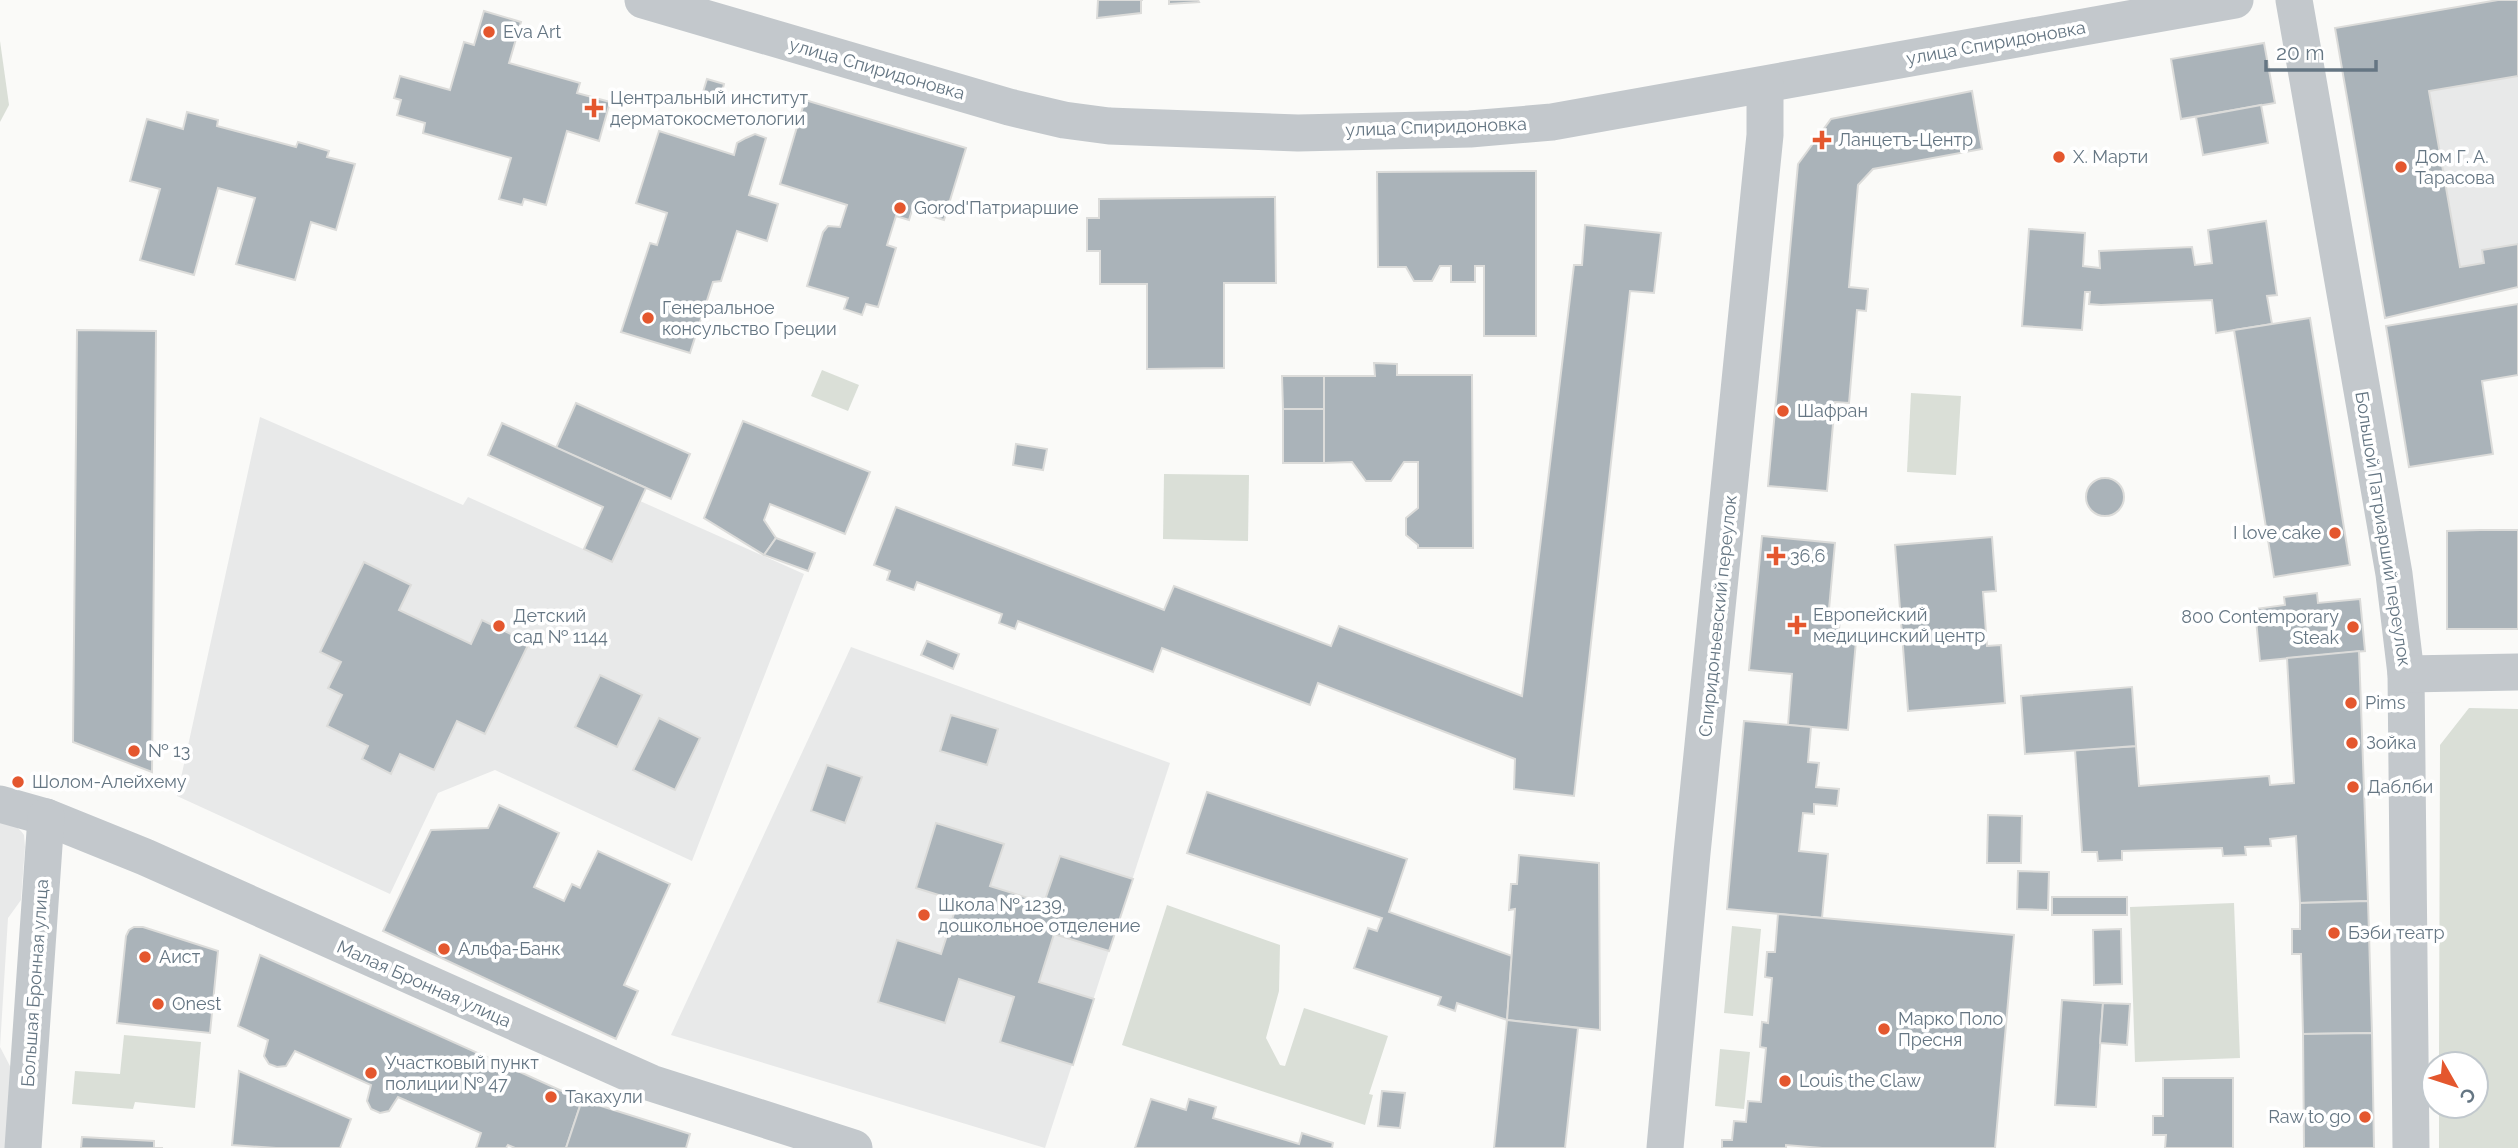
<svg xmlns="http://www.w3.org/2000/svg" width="2518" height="1148" font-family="Raleway,sans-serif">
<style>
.built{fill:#e8e9e9}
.green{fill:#dadfd7}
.building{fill:#aab3b9;stroke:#dcdcda;stroke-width:2}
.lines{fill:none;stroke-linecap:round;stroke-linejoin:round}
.minor{stroke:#c3c8cc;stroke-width:37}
.poi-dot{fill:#e4572e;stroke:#fff;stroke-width:2.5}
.labels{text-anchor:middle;stroke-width:7;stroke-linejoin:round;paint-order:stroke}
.poi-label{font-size:18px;fill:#657683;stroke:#fff;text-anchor:start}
.street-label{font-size:18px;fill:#657683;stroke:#fff}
</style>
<rect width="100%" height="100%" fill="#fafaf8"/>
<g class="built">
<path d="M2498 0H2518V287L2385 318 2335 28Z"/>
<path d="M260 417 463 505 468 497 612 562 640 501 804 574 692 861 495 770 438 793 390 894 177 796Z"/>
<path d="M851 647 1170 763 1045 1148 671 1035Z"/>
<path d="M0 819 14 825 21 831 24 835 25 847 21 900 8 918 0 1047 11 1068 6 1148H0Z"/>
</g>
<g class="green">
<path d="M0 41 9 105 0 122Z"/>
<path d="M822 370 859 385 848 411 811 396Z"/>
<path d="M1911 393 1961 396 1956 475 1907 472Z"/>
<path d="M1164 474 1249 475 1248 541 1163 539Z"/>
<path d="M2469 708 2518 709V1148H2439V1106H2476V1064H2439L2440 745Z"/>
<path d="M2234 903 2240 1058 2135 1062 2130 907Z"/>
<path d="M1167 905 1280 945 1279 991 1266 1038 1280 1065 1285 1066 1304 1008 1388 1036 1369 1094 1373 1095 1365 1125 1122 1045Z"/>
<path d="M1732 926 1761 929 1753 1016 1724 1013Z"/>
<path d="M124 1035 201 1042 195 1108 135 1102 133 1109 72 1104 75 1071 120 1074Z"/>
<path d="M1720 1049 1750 1052 1744 1109 1715 1106Z"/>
</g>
<g class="building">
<path d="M1098 0H1143H1141V13L1097 18Z"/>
<path d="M1169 0H1198L1199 2 1169 4Z"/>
<path d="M2498 0H2518V76L2429 91 2460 267 2484 263 2482 250 2518 244V287L2385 318 2335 28Z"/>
<path d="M484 11 521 22 509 63 580 83 577 93 610 102 599 141 567 131 546 205 524 199 522 205 499 199 511 158 423 133 425 123 397 115 401 100 394 98 400 76 450 90 464 42 474 45Z"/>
<path d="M2264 43 2275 103 2181 119 2171 59Z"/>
<path d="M707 79 724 84 721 97 703 92Z"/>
<path d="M1972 91 1982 149 1873 169 1858 185 1849 287 1868 289 1866 311 1857 310 1849 403 1835 402 1827 491 1768 486 1798 164 1831 119Z"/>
<path d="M805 100 966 148 944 220 912 210 909 220 896 216 887 245 896 248 878 307 866 304 862 315 844 309 848 298 807 286 823 232 828 226 840 227 847 205 780 184Z"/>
<path d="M2261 105 2268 143 2203 155 2196 117Z"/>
<path d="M187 112 218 120 217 126 296 147 298 142 329 151 327 157 355 164 336 230 311 222 295 280 236 264 255 198 218 188 194 275 140 260 160 189 130 181 147 119 183 129Z"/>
<path d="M659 131 734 155 737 143 746 138 755 134 766 138 749 195 778 204 767 241 737 231 721 281 713 282 690 353 621 332 650 243 657 245 667 213 636 203Z"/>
<path d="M1536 171V336H1484V266H1475V282H1451V266H1440L1432 281H1414L1406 267H1378L1377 172Z"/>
<path d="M1275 197 1276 283H1224V368L1147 369V284H1100V251H1087V218H1099V199Z"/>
<path d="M2266 221 2277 295 2267 296 2272 324 2216 333 2212 300 2101 305 2089 304 2090 292H2085L2082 330 2022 326 2029 229 2085 233 2083 266 2100 268 2099 251 2192 247 2195 265 2212 263 2208 230Z"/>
<path d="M1585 225 1661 233 1654 293 1630 291 1574 796 1514 789 1515 759 1318 683 1310 705 1162 648 1153 672 1018 621 1015 629 999 623 1002 614 917 582 914 590 887 580 890 571 874 565 896 507 1164 610 1174 586 1331 646 1339 626 1522 696 1574 265H1582Z"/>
<path d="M2518 304V375L2482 381 2493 454 2409 467 2386 326Z"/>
<path d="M2310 318 2350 565 2274 577 2234 330Z"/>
<path d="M77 330 156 331 152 772 73 742Z"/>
<path d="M1374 363 1397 364V375H1472L1473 548H1418V545L1406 535V518L1418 508V462H1404L1391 481H1366L1352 462 1324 463V376H1375Z"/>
<path d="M1282 376H1324V409H1283Z"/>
<path d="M576 403 690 454 671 499 556 448Z"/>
<rect x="1283" y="409" width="41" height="54"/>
<path d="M743 421 870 472 845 534 770 504 764 520 776 538 764 555 704 518Z"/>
<path d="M502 423 646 488 612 562 584 549 603 507 488 455Z"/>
<path d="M1016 444 1047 449 1043 470 1013 465Z"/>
<circle cx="2105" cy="497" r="19"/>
<path d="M2480 530H2518V629H2447V531Z"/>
<path d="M1762 536 1835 543 1829 609 1841 610 1838 639 1856 641 1848 730 1788 725 1792 674 1749 670Z"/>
<path d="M1992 537 1996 591 1983 592 1987 646 2001 645 2005 703 1908 711 1895 545Z"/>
<path d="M776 538 815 553 808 571 764 555Z"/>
<path d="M364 562 411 585 399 610 471 644 482 620 529 643 485 734 457 721 434 770 400 754 391 774 362 759 368 746 327 726 342 695 328 688 341 662 320 652Z"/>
<path d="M2317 593 2318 603 2360 599 2365 651 2260 661 2255 609 2285 605 2284 597Z"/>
<path d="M927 641 959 654 953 669 921 655Z"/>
<path d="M2359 651 2368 901 2300 903 2296 836 2270 839 2271 846 2245 847 2246 855 2223 856 2222 848 2122 851V860L2098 861 2097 852H2082L2075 750 2136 746 2139 786 2269 776 2270 785 2294 783 2287 658Z"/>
<path d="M600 675 642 695 617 747 575 727Z"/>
<path d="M2132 687 2136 746 2025 754 2021 696Z"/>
<path d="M951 715 998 729 987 765 940 751Z"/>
<path d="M659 718 700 738 675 790 633 770Z"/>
<path d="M1744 721 1811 727 1808 762 1819 763 1816 787 1839 789 1837 806 1814 804V814L1803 813 1799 851 1828 854 1822 918 1727 909Z"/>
<path d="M827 765 862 777 845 823 811 811Z"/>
<path d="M1207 792 1407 859 1389 912 1512 956 1507 1020 1457 1003 1455 1011 1438 1005 1441 997 1354 968 1368 928 1377 931 1382 918 1187 853Z"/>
<path d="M499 805 559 833 534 887 564 901 572 884 580 888 598 851 670 884 624 985 638 991 616 1039 383 931 431 830 488 828Z"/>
<path d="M1988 815 2022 816 2021 863H1987Z"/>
<path d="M936 823 1004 844 990 886 1044 903 1060 856 1133 879 1109 951 1054 934 1039 982 1094 999 1073 1065 1000 1042 1014 997 959 979 945 1023 878 1002 897 940 941 954 958 901 916 888Z"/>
<path d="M1519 855 1599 863 1600 1030 1507 1020 1515 909 1509 910 1511 884H1517Z"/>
<path d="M2018 871 2049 872 2048 910 2017 909Z"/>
<rect x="2052" y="897" width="75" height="18"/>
<path d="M2368 901 2372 1033 2303 1034 2301 954H2292V929H2300V903Z"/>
<path d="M1778 914 2014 935 1995 1148H1822L1786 1145V1148H1722V1140H1732L1734 1121 1746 1122 1748 1101 1761 1102 1766 1048 1760 1047 1762 1022 1768 1023 1772 978 1765 977 1767 952H1775Z"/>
<path d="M134 927H143L218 951 210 1033 117 1023 126 936 129 930Z"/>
<path d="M2121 929 2122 984 2094 985 2093 930Z"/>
<path d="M260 955 582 1100 566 1148H515L508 1145 506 1148H476L481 1133 398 1097 389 1111 380 1113 371 1109 367 1101 371 1085 295 1051 286 1066 277 1067 269 1064 264 1056 268 1040 238 1026Z"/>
<path d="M2062 1000 2103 1003 2096 1107 2055 1105Z"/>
<path d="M2103 1003 2130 1004 2127 1045 2100 1043Z"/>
<path d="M1507 1020 1578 1028 1565 1148H1494Z"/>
<path d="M2372 1033 2374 1148H2304L2303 1034Z"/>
<path d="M239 1071 351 1119 340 1148H276L232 1145Z"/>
<path d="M2163 1078H2233V1148H2165L2166 1135H2153V1116H2163Z"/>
<path d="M1382 1091 1405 1093 1400 1128 1378 1126Z"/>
<path d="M1151 1099 1186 1110 1189 1099 1216 1107 1213 1118 1299 1144 1302 1133 1333 1143 1332 1148H1135Z"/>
<path d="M582 1100 690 1134 686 1148H566Z"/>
<path d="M82 1137 154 1141V1148H163H81Z"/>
</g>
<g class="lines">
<g class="minor">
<path d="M643 0 1009 107 1064 120 1109 126 1298 133 1470 129 1552 122 2235 0"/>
<path d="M2294 0 2394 574 2406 674 2411 1148"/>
<path d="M2406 674 2518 672"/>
<path d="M0 804 46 817 145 857 651 1083 854 1148"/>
<path d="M23 1148 46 817"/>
<path d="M1665 1148 1692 853 1765 135V85"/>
</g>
</g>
<g class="poi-dot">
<circle cx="489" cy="32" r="7"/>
<path d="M590.5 97.5h7v7h7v7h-7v7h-7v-7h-7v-7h7z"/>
<path d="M1818.5 129.5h7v7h7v7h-7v7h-7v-7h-7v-7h7z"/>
<circle cx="2059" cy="157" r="7"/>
<circle cx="2401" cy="167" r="7"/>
<circle cx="900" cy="208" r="7"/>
<circle cx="648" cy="318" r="7"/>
<circle cx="1783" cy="411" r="7"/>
<circle cx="2335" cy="533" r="7"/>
<path d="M1772.5 545.5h7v7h7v7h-7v7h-7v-7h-7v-7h7z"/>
<path d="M1793.5 614.5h7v7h7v7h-7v7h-7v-7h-7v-7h7z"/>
<circle cx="499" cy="626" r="7"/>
<circle cx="2353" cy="627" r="7"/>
<circle cx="2351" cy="703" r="7"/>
<circle cx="2352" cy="743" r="7"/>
<circle cx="134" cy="751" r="7"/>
<circle cx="18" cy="782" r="7"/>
<circle cx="2353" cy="787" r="7"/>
<circle cx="924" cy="915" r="7"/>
<circle cx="2334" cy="933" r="7"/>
<circle cx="444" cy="949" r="7"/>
<circle cx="145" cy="957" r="7"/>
<circle cx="158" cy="1004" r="7"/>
<circle cx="1884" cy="1029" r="7"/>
<circle cx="371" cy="1073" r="7"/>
<circle cx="1785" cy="1081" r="7"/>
<circle cx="551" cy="1097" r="7"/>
<circle cx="2365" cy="1117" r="7"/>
</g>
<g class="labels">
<g class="poi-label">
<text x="503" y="38">Eva Art</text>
<text x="610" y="104">Центральный институт<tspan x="610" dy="21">дерматокосметологии</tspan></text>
<text x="1838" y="146">Ланцетъ-Центр</text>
<text x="2073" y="163">Х. Марти</text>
<text x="2415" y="163">Дом Г. А.<tspan x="2415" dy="21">Тарасова</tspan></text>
<text x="914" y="214">Gorod'Патриаршие</text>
<text x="662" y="314">Генеральное<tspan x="662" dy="21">консульство Греции</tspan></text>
<text x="1797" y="417">Шафран</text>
<text x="2321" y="539" text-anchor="end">I love cake</text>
<text x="1790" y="562">36,6</text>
<text x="1813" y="621">Европейский<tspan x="1813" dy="21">медицинский центр</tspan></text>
<text x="513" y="622">Детский<tspan x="513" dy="21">сад № 1144</tspan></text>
<text x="2339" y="623" text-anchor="end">800 Contemporary<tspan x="2339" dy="21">Steak</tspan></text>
<text x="2365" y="709">Pims</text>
<text x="2366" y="749">Зойка</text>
<text x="148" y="757">№ 13</text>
<text x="32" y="788">Шолом-Алейхему</text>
<text x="2367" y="793">Даблби</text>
<text x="938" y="911">Школа № 1239,<tspan x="938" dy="21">дошкольное отделение</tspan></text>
<text x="2348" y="939">Бэби театр</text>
<text x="458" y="955">Альфа-Банк</text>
<text x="159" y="963">Аист</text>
<text x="172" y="1010">Onest</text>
<text x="1898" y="1025">Марко Поло<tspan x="1898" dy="21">Пресня</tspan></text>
<text x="385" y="1069">Участковый пункт<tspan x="385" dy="21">полиции № 47</tspan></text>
<text x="1799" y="1087">Louis the Claw</text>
<text x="565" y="1103">Такахули</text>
<text x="2351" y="1123" text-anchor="end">Raw to go</text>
</g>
<g class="street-label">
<text transform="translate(1996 43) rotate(-10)" y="6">улица Спиридоновка</text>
<text transform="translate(877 69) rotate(16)" y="6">улица Спиридоновка</text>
<text transform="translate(1436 127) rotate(-2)" y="6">улица Спиридоновка</text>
<text transform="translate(2383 529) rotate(81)" y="6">Большой Патриарший переулок</text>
<text transform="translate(1718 616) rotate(-84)" y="6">Спиридоньевский переулок</text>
<text transform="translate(35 983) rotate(-86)" y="6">Большая Бронная улица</text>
<text transform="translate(424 984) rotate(24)" y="6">Малая Бронная улица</text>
</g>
</g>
<g transform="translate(2455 1085) rotate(129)"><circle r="33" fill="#ffffff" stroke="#c1c8cd" stroke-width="2"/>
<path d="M0-5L12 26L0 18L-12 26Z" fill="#e4572e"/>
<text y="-10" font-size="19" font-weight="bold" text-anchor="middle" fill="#657683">С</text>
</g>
<path d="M2266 60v10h110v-10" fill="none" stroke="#657683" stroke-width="3.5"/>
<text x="2276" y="60" font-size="21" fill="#657683" stroke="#ffffff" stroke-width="5" paint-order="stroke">20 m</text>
</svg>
